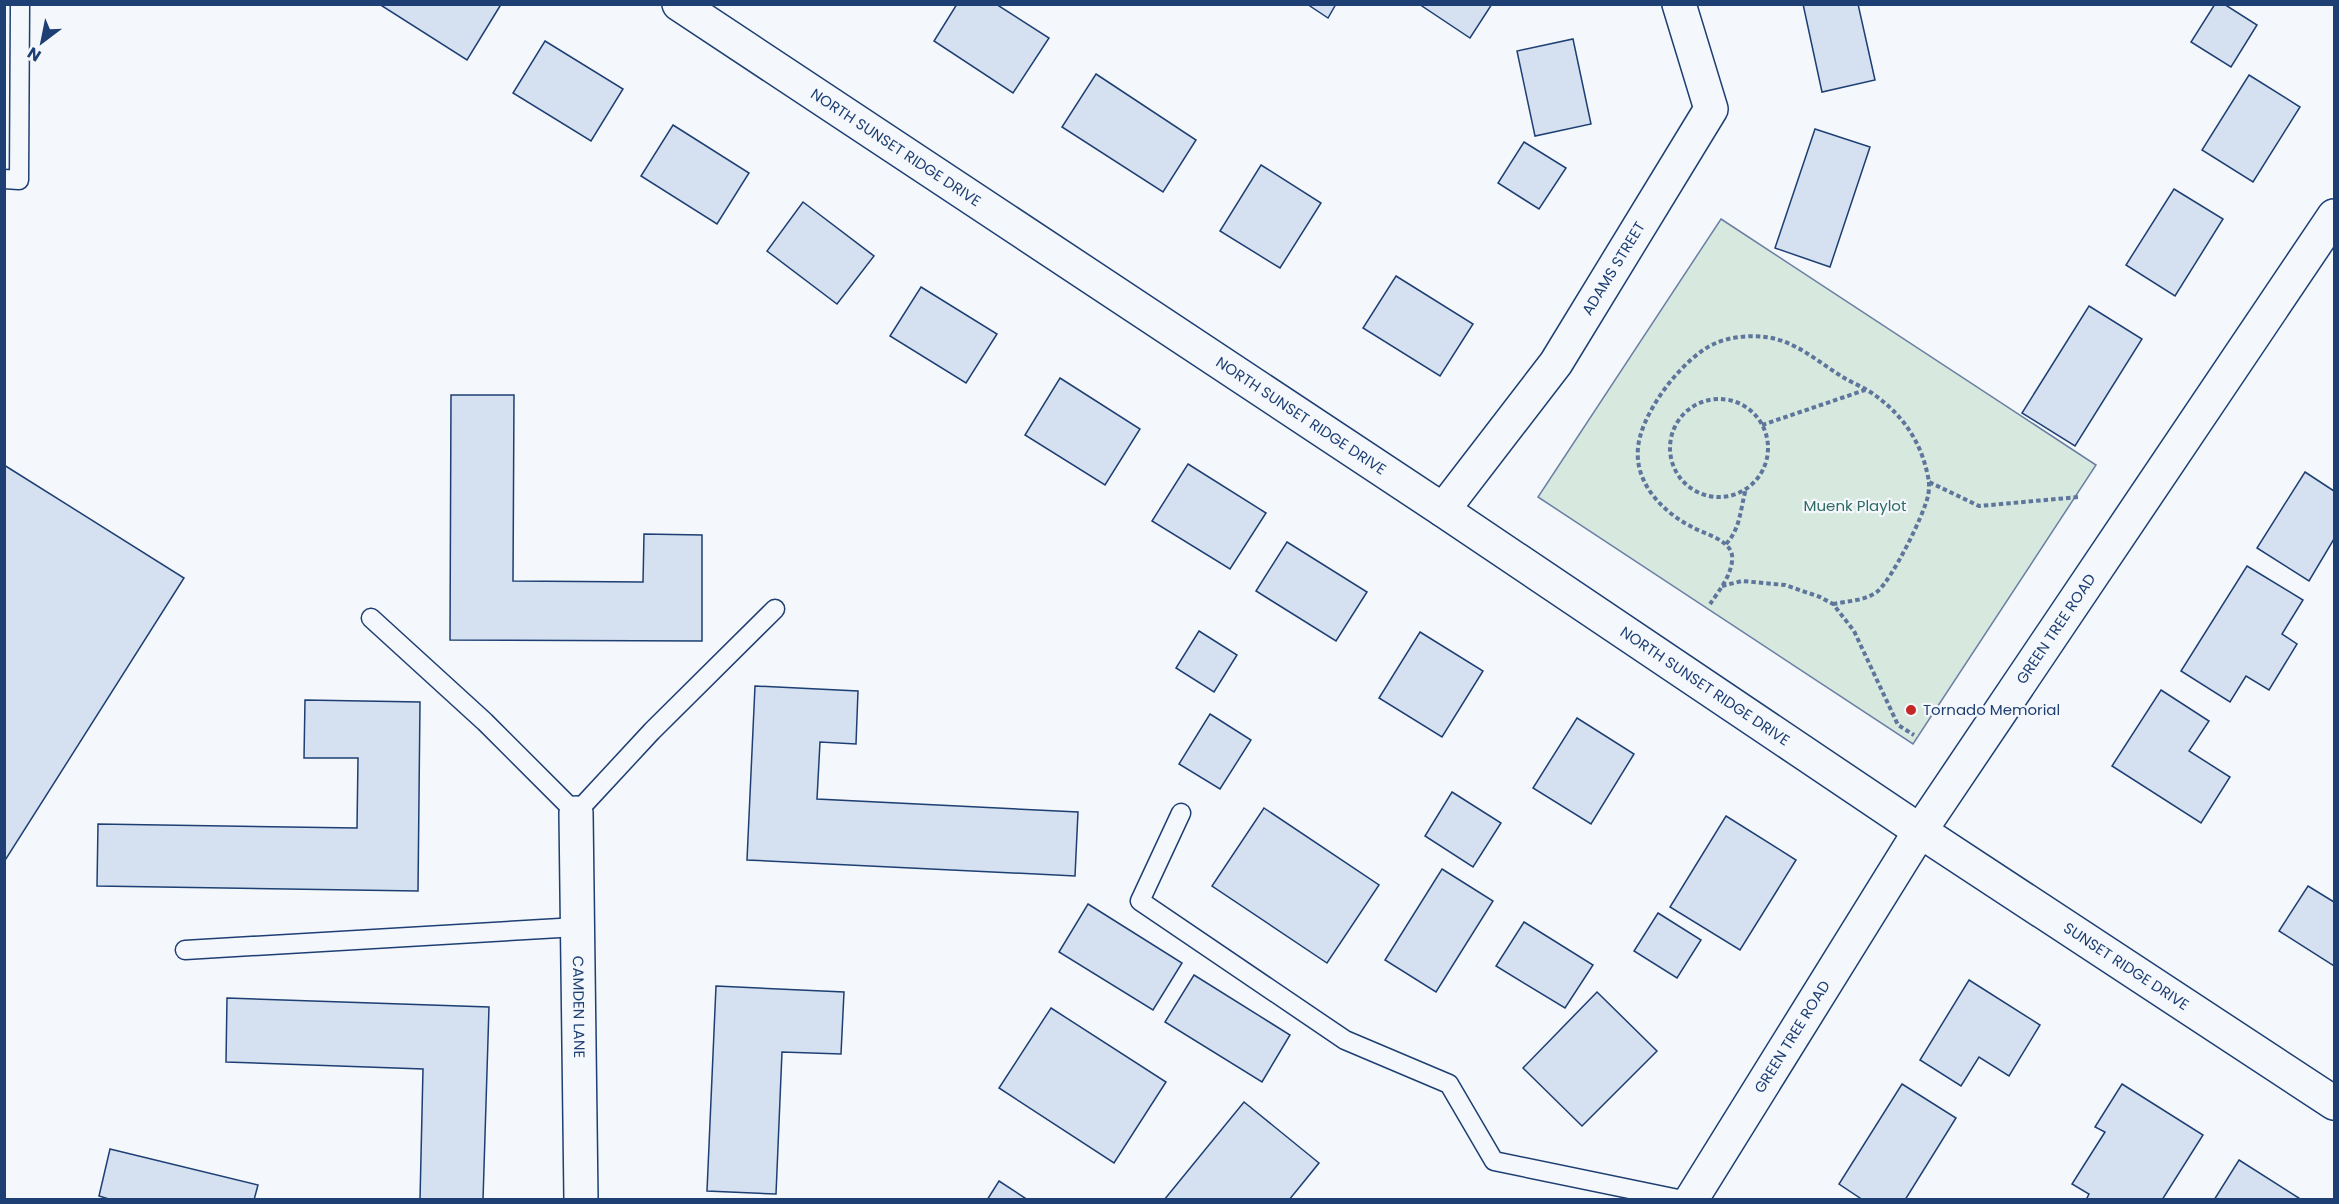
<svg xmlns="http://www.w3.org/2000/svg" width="2339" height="1204" font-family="Poppins,sans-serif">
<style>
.green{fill:#d7e8df;stroke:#687fa3;stroke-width:1.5}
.building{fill:#d5e0f0;stroke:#1d3f73;stroke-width:1.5}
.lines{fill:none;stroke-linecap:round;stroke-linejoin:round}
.service-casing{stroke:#1d3f73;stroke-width:21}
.minor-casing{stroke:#1d3f73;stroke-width:36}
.path{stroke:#5e769c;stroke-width:4;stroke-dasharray:4.5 3;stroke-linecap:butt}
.service{stroke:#f4f7fb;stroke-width:18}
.minor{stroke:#f4f7fb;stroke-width:33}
.poi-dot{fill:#c62828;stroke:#f4f7fb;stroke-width:2}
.labels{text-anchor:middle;stroke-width:4.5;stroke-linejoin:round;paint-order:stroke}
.street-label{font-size:15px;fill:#1d3f73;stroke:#f4f7fb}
.park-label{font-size:15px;fill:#2c6c60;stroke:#f4f7fb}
.poi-label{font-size:15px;fill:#1d3f73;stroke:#f4f7fb;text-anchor:start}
</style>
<rect width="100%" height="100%" fill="#f4f7fb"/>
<path class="green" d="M1721 219 2096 465 1913 744 1538 497Z"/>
<g class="building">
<path d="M379 4H498L500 6 467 60Z"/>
<path d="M957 4H996L1049 38 1013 93 934 41Z"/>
<path d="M1307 4H1336L1328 18Z"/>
<path d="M1419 4H1492L1470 38Z"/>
<path d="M1803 4H1858L1875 80 1822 92Z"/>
<path d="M2215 4H2224L2257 25 2231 67 2191 42Z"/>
<path d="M1573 39 1591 124 1535 136 1517 51Z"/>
<path d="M545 41 623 89 591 141 513 93Z"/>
<path d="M1096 74 1196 140 1163 192 1062 127Z"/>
<path d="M2249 75 2300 107 2253 182 2202 150Z"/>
<path d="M673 125 749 173 717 224 641 176Z"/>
<path d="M1815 129 1870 147 1830 267 1775 248Z"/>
<path d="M1524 142 1566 168 1539 209 1498 183Z"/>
<path d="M1261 165 1321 203 1280 268 1220 231Z"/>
<path d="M2174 189 2223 219 2175 296 2126 265Z"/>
<path d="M803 202 874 256 837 304 767 251Z"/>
<path d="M1396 276 1473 324 1440 376 1363 328Z"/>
<path d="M921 287 997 334 966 383 890 336Z"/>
<path d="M2089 306 2142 339 2075 446 2022 413Z"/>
<path d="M1060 378 1140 429 1105 485 1025 435Z"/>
<path d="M451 395H514L513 581 643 582 644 534 702 535V641L450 640Z"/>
<path d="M1188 464 1266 513 1230 569 1152 521Z"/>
<path d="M4 465 184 578 4 862Z"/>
<path d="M2305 472 2334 491V539L2309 581 2257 548Z"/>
<path d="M1287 542 1367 592 1336 641 1256 591Z"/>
<path d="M2247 566 2303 600 2282 634 2297 644 2269 690 2246 676 2230 702 2181 671Z"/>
<path d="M1199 631 1237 655 1214 692 1176 668Z"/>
<path d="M1420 632 1483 671 1442 737 1379 698Z"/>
<path d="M755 686 858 691 856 744 820 742 817 799 1078 812 1075 876 747 860Z"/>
<path d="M2161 690 2209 721 2189 751 2230 777 2201 823 2112 766Z"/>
<path d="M305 700 420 702 418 891 97 886 98 824 357 828 358 758H304Z"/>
<path d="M1210 714 1251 740 1220 789 1179 764Z"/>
<path d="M1577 718 1634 754 1591 824 1533 788Z"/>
<path d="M1452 792 1501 823 1473 867 1425 836Z"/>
<path d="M1264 808 1379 885 1327 963 1212 886Z"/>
<path d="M1726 816 1796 860 1740 950 1670 907Z"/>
<path d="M1442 869 1493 901 1436 992 1385 960Z"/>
<path d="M2308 886 2334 902V966L2279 931Z"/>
<path d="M1088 904 1182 963 1153 1010 1059 952Z"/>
<path d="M1658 913 1701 940 1677 978 1634 951Z"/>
<path d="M1524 922 1593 965 1565 1008 1496 966Z"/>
<path d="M1194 975 1290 1035 1262 1082 1165 1022Z"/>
<path d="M1969 980 2040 1025 2009 1076 1979 1057 1961 1086 1920 1060Z"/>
<path d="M716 986 844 992 841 1054 782 1052 776 1194 707 1191Z"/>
<path d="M1597 992 1657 1051 1582 1126 1523 1068Z"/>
<path d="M227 998 489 1007 483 1200H420L423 1069 226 1062Z"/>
<path d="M1051 1008 1166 1082 1114 1163 999 1088Z"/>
<path d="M1902 1084 1956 1118 1905 1200H1863L1839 1184Z"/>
<path d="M2122 1084 2203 1135 2162 1200H2086L2089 1194 2072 1184 2105 1132 2095 1127Z"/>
<path d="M1244 1102 1319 1163 1289 1200H1164Z"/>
<path d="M110 1149 258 1185 254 1200H112L99 1196Z"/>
<path d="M2239 1160 2302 1200H2214Z"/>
<path d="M999 1181 1028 1200H987Z"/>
</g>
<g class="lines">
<g class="service-casing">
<g id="service">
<path d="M4 179 19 180 20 4"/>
<path d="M371 618 485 722 576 813 652 731 775 609"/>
<path d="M1181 813 1140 901 1345 1040 1449 1084 1494 1161 1683 1200"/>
<path d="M185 950 577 927"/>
</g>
</g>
<g class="minor-casing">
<g id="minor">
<path id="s1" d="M679 4 1443 510 1920 831 2334 1103"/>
<path id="s2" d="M1443 510 1556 363 1711 109 1679 4"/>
<path id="s3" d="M576 813 581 1200"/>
<path id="s4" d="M1691 1200 1920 831 2334 216"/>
</g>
</g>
<g class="path">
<circle cx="1719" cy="448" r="49"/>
<path d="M1762 425 1865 390"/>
<path d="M1726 544C1741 528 1740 509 1746 489"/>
<path d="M1722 586 1742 581 1785 585 1820 597 1833 604 1854 631 1898 725 1914 735"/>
<path d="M1710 604C1719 591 1734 572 1732 555 1729 539 1704 534 1692 527 1659 510 1629 477 1640 437 1648 405 1685 356 1716 343 1730 337 1749 335 1765 337 1794 340 1817 361 1841 376 1852 383 1866 388 1876 396 1906 418 1923 446 1929 482L1979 506 2079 497"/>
<path d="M1833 604C1847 601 1866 601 1878 591 1893 577 1923 517 1928 496 1929 492 1929 487 1929 482"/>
</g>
<use href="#service" class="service"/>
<use href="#minor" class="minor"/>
</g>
<circle class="poi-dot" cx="1911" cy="710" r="6"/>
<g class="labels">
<g class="street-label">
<text dy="5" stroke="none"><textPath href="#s1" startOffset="260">NORTH SUNSET RIDGE DRIVE</textPath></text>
<text dy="5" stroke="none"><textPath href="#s2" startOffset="296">ADAMS STREET</textPath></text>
<text dy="5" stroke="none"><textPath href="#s1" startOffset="746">NORTH SUNSET RIDGE DRIVE</textPath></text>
<text dy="5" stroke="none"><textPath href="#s4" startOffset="678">GREEN TREE ROAD</textPath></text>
<text dy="5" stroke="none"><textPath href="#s1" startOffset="1232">NORTH SUNSET RIDGE DRIVE</textPath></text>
<text dy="5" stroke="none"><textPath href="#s1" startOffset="1738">SUNSET RIDGE DRIVE</textPath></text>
<text dy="5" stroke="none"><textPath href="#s3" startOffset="194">CAMDEN LANE</textPath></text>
<text dy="5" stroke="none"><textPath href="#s4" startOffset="192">GREEN TREE ROAD</textPath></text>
</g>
<g class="park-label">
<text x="1855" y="511">Muenk Playlot</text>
</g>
<g class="poi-label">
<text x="1923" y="715">Tornado Memorial</text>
</g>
</g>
<rect width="2339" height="1204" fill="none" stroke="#1d3f73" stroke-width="12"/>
<g transform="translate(42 42) rotate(212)" stroke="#f4f7fb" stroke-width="4.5" paint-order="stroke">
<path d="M0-4.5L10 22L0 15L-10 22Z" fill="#1d3f73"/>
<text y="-9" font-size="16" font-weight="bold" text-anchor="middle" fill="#1d3f73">N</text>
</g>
</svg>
